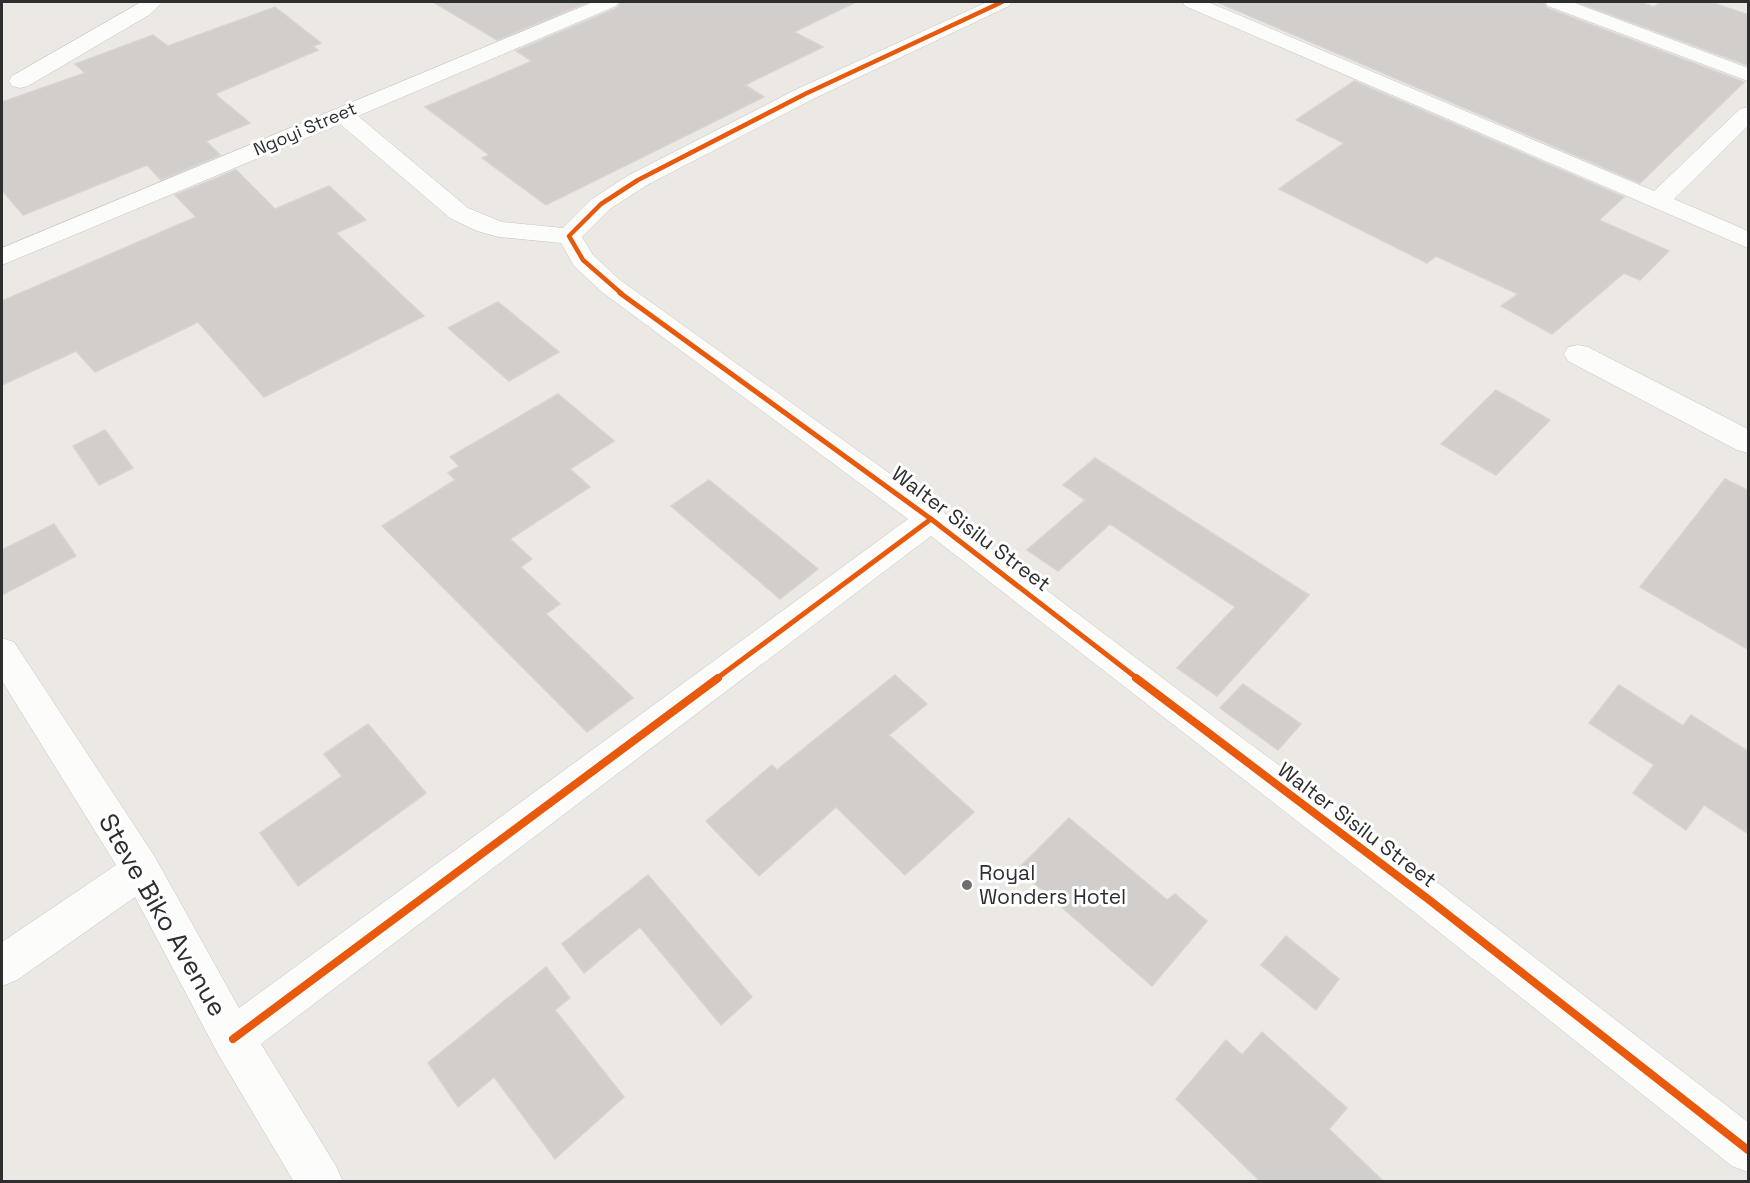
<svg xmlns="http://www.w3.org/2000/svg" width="1750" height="1183" font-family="'Space Grotesk',sans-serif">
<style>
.building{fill:#d1cecb;stroke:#d7d4d0;stroke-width:1.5}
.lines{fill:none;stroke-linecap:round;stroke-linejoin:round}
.street-casing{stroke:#c5c4c5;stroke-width:1}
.street{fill:#fcfcfb;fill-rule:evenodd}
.cycleway-far2-casing{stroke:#fff;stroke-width:8}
.cycleway-far1-casing{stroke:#fff;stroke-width:9}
.cycleway-casing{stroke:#fff;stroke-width:11}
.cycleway-far2{stroke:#e8590c;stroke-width:4.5}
.cycleway-far1{stroke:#e8590c;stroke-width:5}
.cycleway{stroke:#e8590c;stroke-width:8}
.poi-dot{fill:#706f6e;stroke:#fff;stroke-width:2}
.labels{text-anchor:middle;stroke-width:6;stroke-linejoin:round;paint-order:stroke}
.far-street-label{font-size:18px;fill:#2e2e2e;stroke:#fff}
.street-label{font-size:21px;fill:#2e2e2e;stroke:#fff}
.poi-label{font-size:21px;fill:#2e2e2e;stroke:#fff;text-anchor:start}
.near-street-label{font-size:26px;fill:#2e2e2e;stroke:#fff}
</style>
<rect width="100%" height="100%" fill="#ece8e4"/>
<g class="building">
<path d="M433 2H588L497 40Z"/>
<path d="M621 2H856L794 32 823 47 745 85 764 97 546 205 482 158 489 155 425 107 532 61 516 51 617 8Z"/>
<path d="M1217 2H1543L1547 8 1744 82 1640 183Z"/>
<path d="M1577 2H1639L1654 7 1661 2H1710L1749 15V66Z"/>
<path d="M275 7 321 43 313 46 318 50 215 94 250 123 206 141 220 155 161 180 147 165 23 215 2 190V102L85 73 75 64 153 35 168 46Z"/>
<path d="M1354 81 1624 197 1599 220 1669 251 1640 280 1624 273 1552 334 1501 306 1518 294 1436 256 1427 263 1279 189 1344 143 1296 120Z"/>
<path d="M236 170 275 209 329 186 366 220 336 233 424 316 264 397 198 322 95 372 76 351 2 385V301L196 217 175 195Z"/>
<path d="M498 302 559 352 509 381 448 328Z"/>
<path d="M1496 390 1550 420 1496 475 1441 444Z"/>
<path d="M558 394 614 441 570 469 590 487 510 539 532 559 521 567 560 604 546 614 633 698 587 732 382 526 455 480 448 473 459 466 450 457Z"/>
<path d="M105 430 133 468 99 485 73 446Z"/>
<path d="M1095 458 1309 595 1217 696 1177 668 1235 607 1110 524 1058 571 1027 550 1085 500 1063 485Z"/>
<path d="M1725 479 1749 491V650L1640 587Z"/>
<path d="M709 480 818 569 780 599 671 506Z"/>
<path d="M54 524 76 556 2 595V550Z"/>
<path d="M895 675 927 704 889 735 974 812 905 875 836 807 759 876 706 821 772 765 777 770Z"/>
<path d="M1243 684 1301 724 1278 750 1220 708Z"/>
<path d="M1619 685 1683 726 1691 715 1749 752V834L1704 805 1686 830 1633 793 1654 765 1589 723Z"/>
<path d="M368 724 426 793 298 886 260 833 342 776 324 754Z"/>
<path d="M1069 818 1167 900 1175 894 1207 921 1152 986 1018 869Z"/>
<path d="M648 875 752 997 721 1025 640 927 584 973 562 944Z"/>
<path d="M1286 936 1339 979 1316 1010 1261 965Z"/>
<path d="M546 967 570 998 555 1010 624 1097 555 1159 494 1077 458 1107 428 1063Z"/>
<path d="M1262 1032 1347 1108 1329 1129 1384 1182H1261L1176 1099 1226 1040 1242 1055Z"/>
</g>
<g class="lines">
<g class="street-casing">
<g id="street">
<path d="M141 2H163L149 15 28 86 20 88 12 86 9 81 12 76Z"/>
<path d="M593 2H619L616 6 358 116 468 208 502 222 563 228 592 199 629 175 797 89 987 2H1012L1009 6 813 99 647 185 610 209 582 237 593 255 620 280 942 511 1226 726 1442 886 1748 1122V1172L1732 1166 1414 912 931 536 261 1044 336 1166 343 1182H294L218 1054 135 897 17 980 2 986V942L116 865 2 681V638L14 642 155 857 239 1008 908 519 602 292 574 266 561 243 499 237 477 231 450 218 340 124 2 265V248Z"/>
<path d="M1182 2H1208L1654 191 1740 109 1748 107V126L1674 199 1748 231V248L1185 6Z"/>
<path d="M1545 2H1572L1748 68V81L1548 6Z"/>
<path d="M1578 345 1588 347 1748 429V453L1737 450 1568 361 1564 354 1568 347Z"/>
</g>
</g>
<use href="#street" class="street"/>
<g class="cycleway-far2-casing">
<path id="cycleway-far2" d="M622 294 583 260 569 236 601 204 638 180 805 94 1002 2"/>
</g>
<g class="cycleway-far1-casing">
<g id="cycleway-far1">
<path d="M620 293 931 519 1138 679"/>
<path d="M716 679 931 519"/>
</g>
</g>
<g class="cycleway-casing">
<g id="cycleway">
<path d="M1136 678 1428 899 1748 1150"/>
<path d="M233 1039 718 678"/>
</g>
</g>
<use href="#cycleway-far2" class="cycleway-far2"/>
<use href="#cycleway-far1" class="cycleway-far1"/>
<use href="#cycleway" class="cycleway"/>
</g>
<circle class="poi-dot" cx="967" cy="885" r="6"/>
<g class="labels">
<g class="far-street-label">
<text transform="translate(305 129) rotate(-23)" y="6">Ngoyi Street</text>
</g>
<g class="street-label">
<text transform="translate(971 529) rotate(37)" y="7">Walter Sisilu Street</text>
<text transform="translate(1357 825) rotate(37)" y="7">Walter Sisilu Street</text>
</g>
<g class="poi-label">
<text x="979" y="880">Royal<tspan x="979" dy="24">Wonders Hotel</tspan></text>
</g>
<g class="near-street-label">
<text transform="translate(163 915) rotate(60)" y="9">Steve Biko Avenue</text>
</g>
</g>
<rect width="1750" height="1183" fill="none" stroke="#2e2e2e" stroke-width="6"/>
</svg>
